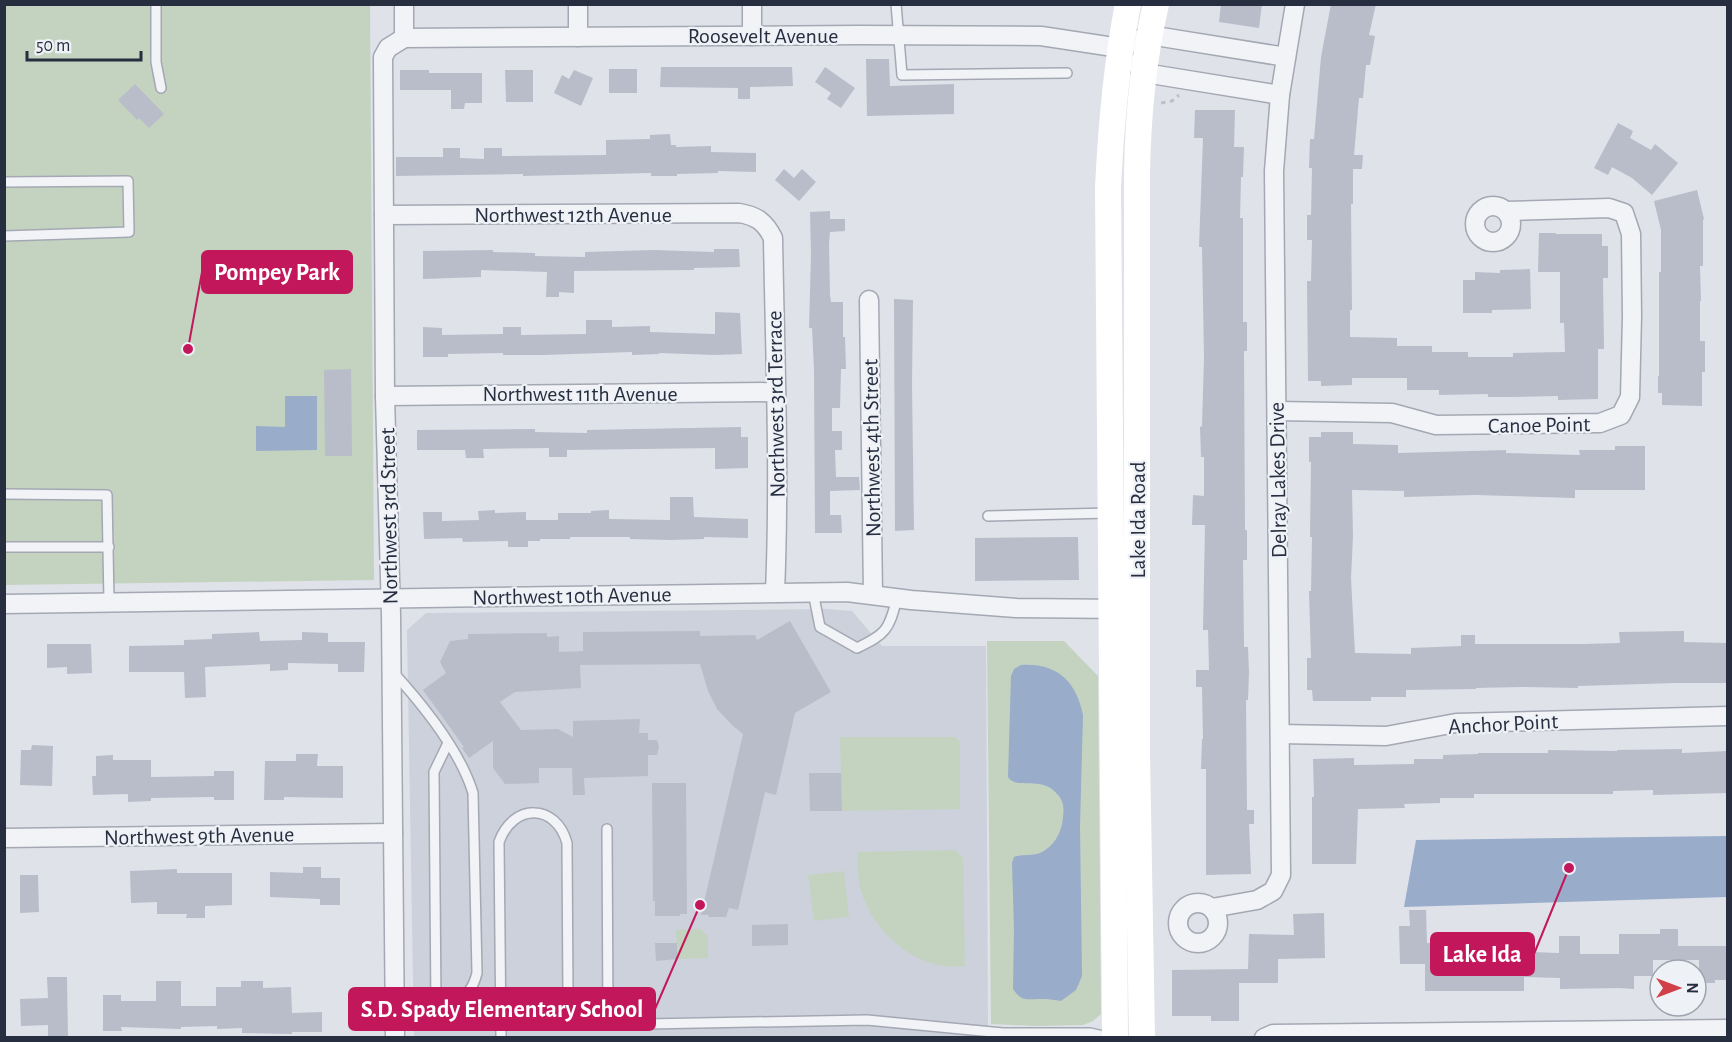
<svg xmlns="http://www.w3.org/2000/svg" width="1732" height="1042" font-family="'Alegreya Sans',sans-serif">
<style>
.built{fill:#cdd1db}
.green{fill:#c3d3c0}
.water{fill:#99acca}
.building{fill:#b9bdc9}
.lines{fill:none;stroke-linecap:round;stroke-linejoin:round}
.lane-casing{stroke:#a4a8b3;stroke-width:12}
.street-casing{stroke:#a4a8b3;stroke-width:21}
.path{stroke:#bdc0c7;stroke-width:3;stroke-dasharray:4.5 4.5;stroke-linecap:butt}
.lane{stroke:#f2f3f7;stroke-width:9}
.street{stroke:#f2f3f7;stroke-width:18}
.secondary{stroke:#fff;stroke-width:26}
.labels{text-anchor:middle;stroke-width:4.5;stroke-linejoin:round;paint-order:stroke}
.street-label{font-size:22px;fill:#272e40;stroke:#eef1f6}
.leader{fill:none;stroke:#c2185b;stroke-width:2}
.callout-dot{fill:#c2185b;stroke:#eef1f6;stroke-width:2}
.callout{fill:#c2185b;stroke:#c2185b;stroke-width:2}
.callout-label{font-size:24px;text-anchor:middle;font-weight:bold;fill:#fff}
</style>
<rect width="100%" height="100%" fill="#dfe2e9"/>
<path class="built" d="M827 609 852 611 882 646H986L988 1037H414L407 630 426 613Z"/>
<g class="green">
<path d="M4 5H370L374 580 5 585Z"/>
<path d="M987 641H1064L1098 676 1101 1014 1093 1021 1083 1025 1037 1026 991 1024Z"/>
<path d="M840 737H955L960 742V809L842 811Z"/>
<path d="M955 850 963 858 965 966C920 972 876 936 862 894 857 881 858 866 858 852Z"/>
<path d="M844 871 849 917 814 921 808 875Z"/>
<path d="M700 929 708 936V958L677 959 676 930Z"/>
</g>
<g class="water">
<path d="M285 396H317V450L256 451V426L285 427Z"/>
<path d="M1021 665C1057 663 1076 681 1083 715L1080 826 1082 976 1076 990 1061 1001C1055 1000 1050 999 1045 999 1029 998 1023 1004 1013 989L1014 930 1012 863 1014 857C1022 854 1029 856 1037 854 1053 849 1062 833 1063 817 1064 809 1064 802 1058 795 1042 774 1017 791 1008 777L1011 676 1014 669Z"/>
<path d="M1727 836V897L1404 907 1416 840Z"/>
</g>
<g class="building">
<path d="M1221 4H1262L1259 28 1219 22Z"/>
<path d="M1331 4H1376L1369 35 1375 36 1370 65H1366L1363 98H1359L1354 155H1363L1362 169H1353V204H1351L1352 310H1350V337L1397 338V346H1432V352H1468V357H1513V353L1565 352 1564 323H1560V272H1538L1539 233H1556V234H1602V246H1608V278H1603L1604 349H1598V399L1558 400V396L1510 397H1488V394L1439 395V390H1407V378H1352V385L1321 386V381H1308L1307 281H1311L1312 240H1307V215H1311L1312 168H1309L1310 139H1314L1321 57Z"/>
<path d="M866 59H889L890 86 954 84V114L867 116Z"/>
<path d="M661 67H792L793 86 750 87V99H738V88L660 87Z"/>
<path d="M825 67 855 88 841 108 827 99 831 93 815 82Z"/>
<rect x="609" y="69" width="28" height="24"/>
<path d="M400 70H429V73H482V103H465L464 109H451V90H400Z"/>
<path d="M505 70H533V102H506Z"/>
<path d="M574 70 593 78 581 106 554 93 562 75 569 79Z"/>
<path d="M135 84 164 114 149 128 139 118 137 120 118 100Z"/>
<path d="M1195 110H1235L1234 147H1244L1243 177H1241L1240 218H1243V322H1247V351H1244L1245 530H1247V560H1243L1244 647H1248L1249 672 1248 700H1246L1247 810H1254V824H1249L1251 874 1206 875V769H1201L1202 739H1203L1202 687H1196V670H1209L1208 630H1203L1205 525H1192L1193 495 1204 496V457H1201L1200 427 1202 426 1204 357 1202 247H1199L1203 138H1194Z"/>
<path d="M1618 123 1633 131 1630 138 1651 150 1655 144 1678 163 1652 195 1632 178 1612 167 1608 175 1594 168Z"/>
<path d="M670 134 671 145H676V147L711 146V152L756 153V172L718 171V173L677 174V176H651V173L523 176V174L396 176V157H443V148H460V158L484 159V148H502V156L606 155V140L650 139V135Z"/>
<path d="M784 169 794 178 802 169 816 182 799 201 775 180Z"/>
<path d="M1697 190 1704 219 1703 220V266H1700L1701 301H1700V341H1705V372H1702V406L1662 405V393H1658V376H1659V272H1661V230L1654 201Z"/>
<path d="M830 211V219H845V231L830 232 829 244 830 295 831 302H843V337H845L846 369H841L840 408H832V431H842V450H835L836 477H859L860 490 830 491V515H841L842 533H815L814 370 812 328H809L811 254 810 212Z"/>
<path d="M714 249H739L740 267 694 268V270L574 271V293L559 292V297H546L547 272 481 270V277L423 279V251L493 250V252L535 253V256L585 257V252L653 250 714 252Z"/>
<path d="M1530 269 1531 309 1492 310V313H1463V280H1475V272L1500 273V270Z"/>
<path d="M894 299 913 300 912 384 914 530 895 531Z"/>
<path d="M715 312 740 313 742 354 715 355 659 353V354L632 355V352L544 355H503V353L448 354V357H423V327L442 328V335L503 334V327H521V335L586 334V320H612V327L650 326V332L715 334Z"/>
<path d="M351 369 352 456H325L324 370Z"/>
<path d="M741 427V437H748V468L715 469V448L567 450V457H549V448L483 449 484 458H466L465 450H417V430L535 429V432L587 433V430Z"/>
<path d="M1321 432H1353V444L1398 445V453L1506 450V453L1580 455 1579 450H1615V446H1645V490H1575V498L1476 495 1404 497V491L1352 490 1353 536 1351 578 1355 653 1411 654V648L1461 646V635H1475V644H1585L1620 643 1619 632 1684 631V642L1728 643V683H1675L1578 686V688L1521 687 1476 688V689L1406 690V697H1371V701H1313L1312 690H1307V658H1311L1309 591H1311L1312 537H1310L1311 462H1309V437H1321Z"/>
<path d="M670 497H693L694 517 748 519V538L704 537V539L671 540 630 539V537H570V539H540V541H528V547H508V541L463 542 462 538 424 539 423 512H442V521L479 520 478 511 495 510V513L526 512V520H558V513H591V511L609 510V519L670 520Z"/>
<path d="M1078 537 1079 580 975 581V538Z"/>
<path d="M790 621 831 692 795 713 776 795 765 792 738 910 729 908 726 917H708L709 915H701L743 734 733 726 717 709 708 691 700 664 580 665 581 688 515 692 500 702 521 730 558 729 573 737V721L640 719 639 733H648V740H657L659 747 657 755H648V776L584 778 585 795H573L572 768H539V783L505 784 493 768V741L469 758 462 748 464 747 423 690 446 673 440 662 450 641 468 639V634L547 633V637L559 636V652L583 651V632L700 631V636L755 635 757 640Z"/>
<path d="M259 632 260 641 302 640V632L328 633V642H365L364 672H338V664L288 663V670L270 671V664L205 667 206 697 185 698 184 672H129V646L184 645V640L212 639V634Z"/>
<path d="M47 644H91L92 673 67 674V667L47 668Z"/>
<path d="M32 745 53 746 52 786 20 785 21 750H31Z"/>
<path d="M1682 749V753L1728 751V793L1653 795V790L1613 791V794H1474V798H1440V803L1404 804 1405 808 1358 809 1356 864H1312V797H1314L1313 759 1354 758V765L1414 764V759H1443V755L1478 754V753H1548V750L1617 751V750Z"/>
<path d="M296 754H318L317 766H343V798L284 797V800H264L265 761H296Z"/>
<path d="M113 755V760H151V777L214 776V771H234V800H214V797L151 798V801L128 802V794L93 795 92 776H96V756Z"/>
<path d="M809 773H841L842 811H810Z"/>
<path d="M652 783H686L687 914H680V916H655V901H653Z"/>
<path d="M303 867H321V878H340V905H320V899L270 897V872L303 873Z"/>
<path d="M177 869V873H232V905L205 906V918H186L187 914H157V902L131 903 130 871Z"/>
<path d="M20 875H38L39 912 20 913Z"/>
<path d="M1409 910H1426L1427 943 1471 942V967H1506L1507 951 1559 953V936H1580V954H1619V934H1660V929H1678V946H1728V980H1715V983H1699V960H1653V976H1634V989L1619 988 1560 989V978L1524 977V991H1425V964H1400L1399 926H1410Z"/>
<path d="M1324 913 1325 958 1278 959V983H1239V1021H1211V1016H1172V970L1248 969 1249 934 1294 935 1293 914Z"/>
<path d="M788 924V945L752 946V925Z"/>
<path d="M655 943H677V959L656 961Z"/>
<path d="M47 977H67L68 1038H48V1025L21 1026 20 999 48 998Z"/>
<path d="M156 981H181V1006H216V987H241V981H263V988L291 987 292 1013 322 1012V1032H292V1034L242 1033V1028L217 1029V1026L181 1027V1029L121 1027 122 1031H103V995H121V1001H156Z"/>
</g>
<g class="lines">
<g class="lane-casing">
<g id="lane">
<path d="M156 4V62L161 88"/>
<path d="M896 4 902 75 1067 73"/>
<path d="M4 182 128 181 129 232 4 236"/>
<path d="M4 494 107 495 109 602"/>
<path d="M988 516 1109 513"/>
<path d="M4 547H109"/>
<path d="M813 592 820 627 857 648C886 634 889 630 897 598"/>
<path d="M393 672C423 705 460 750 473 793L477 973C467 1015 428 1006 394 1007"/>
<path d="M607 829 608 1022"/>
<path d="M436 1006 434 772 448 743"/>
<path d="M501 1038 499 842C513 803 556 803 567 843L568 999 571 1015 582 1022 646 1024 867 1020 1003 1033H1090L1112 1038"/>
</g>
</g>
<g class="street-casing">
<g id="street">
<path d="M404 4V38"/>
<path d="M578 4V37"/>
<path d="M752 4V36"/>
<path d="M404 38 859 35 1041 36 1120 48 1149 35 1286 57"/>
<path d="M1136 64 1144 72 1157 75 1280 95"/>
<circle cx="1493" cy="224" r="18"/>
<path d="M384 215 739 213C757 216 765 222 773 238 775 356 780 474 775 592"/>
<path d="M869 300 873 595"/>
<path d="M385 396 776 392"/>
<path d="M1277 411 1392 413 1436 425 1600 423 1621 415 1630 397 1632 316 1631 234 1624 213 1609 208 1506 211"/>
<path d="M4 604 847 592 911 600 1016 608 1124 609"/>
<path d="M1280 734 1386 736 1456 723 1728 716"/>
<path d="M4 838 393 833"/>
<circle cx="1198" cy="923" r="20"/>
<path d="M1212 908 1257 900 1273 891 1281 875 1274 171 1280 95 1295 4"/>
<path d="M395 1038 391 615 385 396 383 57 388 48 404 38"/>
<path d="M1264 1038 1273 1034 1728 1029"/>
</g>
</g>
<path class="path" d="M1161 103 1172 101 1179 95"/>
<use href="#lane" class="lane"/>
<use href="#street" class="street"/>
<g class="secondary">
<path d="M1115 1038 1108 188C1111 126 1116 65 1128 4"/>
<path d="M1142 1038 1137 752V173C1138 116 1143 60 1156 4"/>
</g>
</g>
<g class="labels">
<g class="street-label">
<text x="763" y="43">Roosevelt Avenue</text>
<text x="573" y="222">Northwest 12th Avenue</text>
<text x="580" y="401">Northwest 11th Avenue</text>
<text transform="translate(775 404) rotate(-91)" y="8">Northwest 3rd Terrace</text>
<text transform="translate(1539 424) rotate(-1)" y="8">Canoe Point</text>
<text transform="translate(871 448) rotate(-91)" y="8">Northwest 4th Street</text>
<text transform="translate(1277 480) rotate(-91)" y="8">Delray Lakes Drive</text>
<text transform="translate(388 516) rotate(-91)" y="8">Northwest 3rd Street</text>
<text transform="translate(1137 520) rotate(-90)" y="8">Lake Ida Road</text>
<text transform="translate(572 595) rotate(-1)" y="8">Northwest 10th Avenue</text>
<text transform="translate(1503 723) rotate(-3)" y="8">Anchor Point</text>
<text transform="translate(199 835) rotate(-1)" y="8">Northwest 9th Avenue</text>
</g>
</g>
<path class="leader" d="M188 349L202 272M1569 868L1534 954M700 905L655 1009"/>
<g class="callout-dot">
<circle cx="188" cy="349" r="6"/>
<circle cx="1569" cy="868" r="6"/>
<circle cx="700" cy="905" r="6"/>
</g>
<g class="callout">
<rect x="202" y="251" width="150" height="42" rx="6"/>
<rect x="1431" y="933" width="103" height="42" rx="6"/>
<rect x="349" y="988" width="306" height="42" rx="6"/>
</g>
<g class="callout-label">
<text x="277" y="280">Pompey Park</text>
<text x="1482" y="962">Lake Ida</text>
<text x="502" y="1017">S.D. Spady Elementary School</text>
</g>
<rect width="1732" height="1042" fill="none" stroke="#272e40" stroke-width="12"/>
<g transform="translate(1678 988) rotate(90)"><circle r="28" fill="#eef1f6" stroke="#9ea3ad" stroke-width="1.5"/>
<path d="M0-4.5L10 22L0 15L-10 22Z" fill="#d14049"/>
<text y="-9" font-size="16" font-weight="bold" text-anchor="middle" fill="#272e40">N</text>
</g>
<path d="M27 51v9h114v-9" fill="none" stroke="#272e40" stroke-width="3"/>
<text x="36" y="51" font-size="18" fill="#272e40" stroke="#eef1f6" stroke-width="4.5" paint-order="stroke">50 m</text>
</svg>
